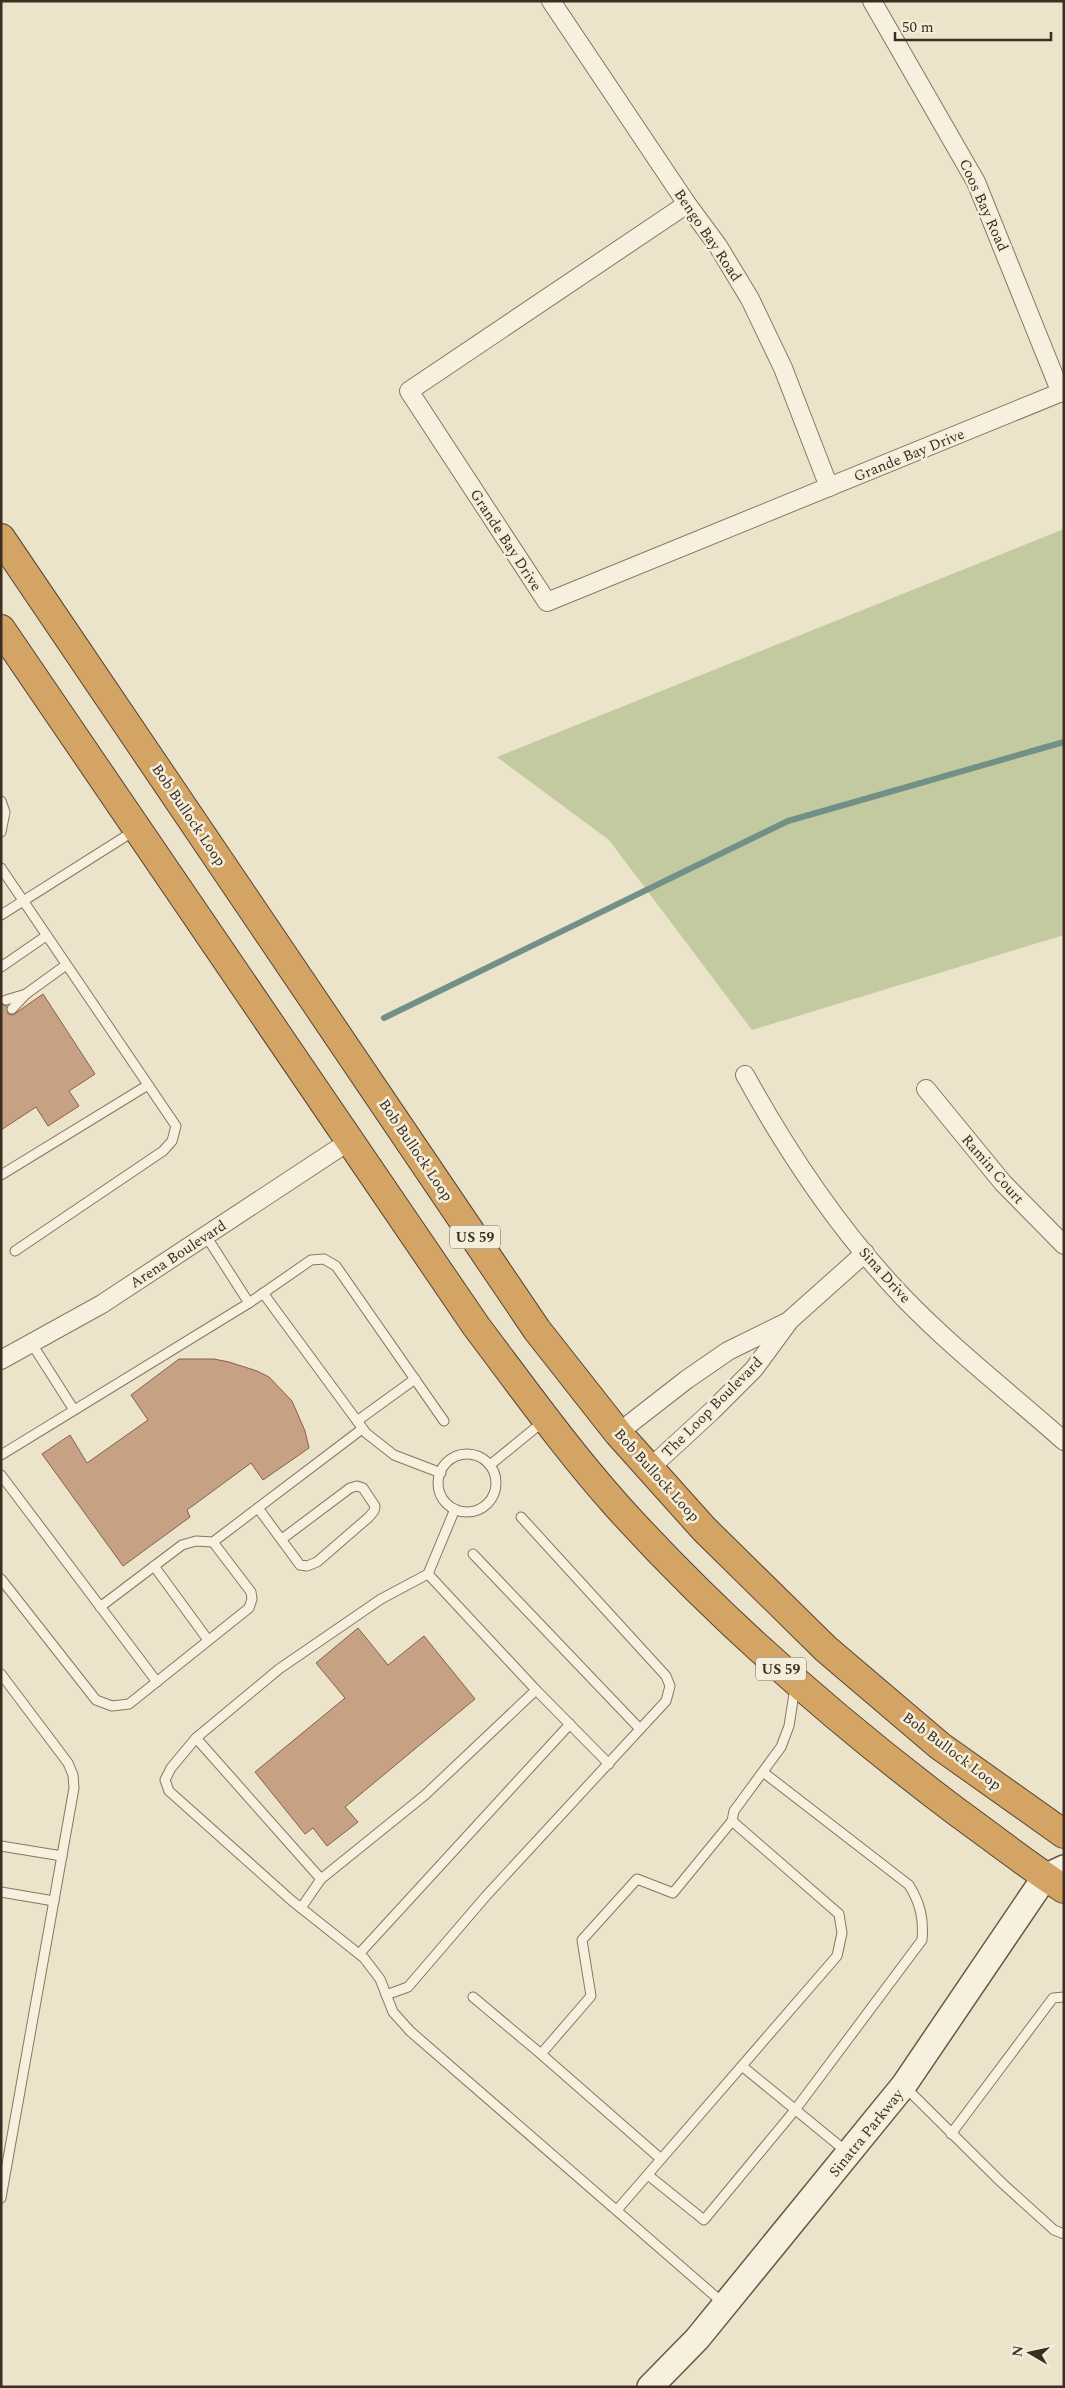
<svg xmlns="http://www.w3.org/2000/svg" width="1065" height="2388" font-family="Spectral,serif">
<style>
.green{fill:#c4ca9f}
.lines{fill:none;stroke-linecap:round;stroke-linejoin:round}
.stream{stroke:#728f88;stroke-width:6}
.building{fill:#c7a184;stroke:#856147}
.lane-casing{stroke:#887660;stroke-width:11}
.street-casing{stroke:#887660;stroke-width:20}
.secondary-casing{stroke:#6a5743;stroke-width:28}
.highway-casing{stroke:#564433;stroke-width:30}
.lane{stroke:#f7f0de;stroke-width:9}
.street{stroke:#f7f0de;stroke-width:18}
.secondary{stroke:#f7f0de;stroke-width:25}
.highway{stroke:#d3a463;stroke-width:28}
.labels{text-anchor:middle;stroke-width:5;stroke-linejoin:round;paint-order:stroke}
.shield{fill:#f4edda;stroke:#726759;stroke-width:1}
.shield-label{font-size:14px;font-weight:bold;fill:#3a2e22}
.street-label{font-size:15px;fill:#3a2e22;stroke:#f4edda}
</style>
<rect width="100%" height="100%" fill="#ece3cb"/>
<path class="green" d="M1064 529V935L752 1030 609 840 497 757Z"/>
<g class="lines">
<path class="stream" d="M384 1018 788 821 1064 742"/>
</g>
<g class="building">
<path d="M43 994 95 1074 69 1091 79 1106 48 1126 36 1107 1 1130V1004L7 1006 8 1014 13 1015Z"/>
<path d="M179 1359H214L229 1362 257 1371 269 1377 292 1401 305 1431 309 1448 263 1480 251 1463 187 1510 190 1517 123 1566 42 1454 70 1435 87 1463 148 1420 131 1395Z"/>
<path d="M358 1628 388 1665 424 1636 475 1699 345 1807 358 1822 327 1846 313 1828 305 1834 255 1772 345 1698 316 1663Z"/>
</g>
<g class="lines">
<g class="lane-casing">
<g id="lane">
<path d="M1 801 5 812 1 832"/>
<path d="M1 868 176 1126 172 1141 163 1151 15 1251"/>
<path d="M1 915 134 831"/>
<path d="M1 967 46 936"/>
<path d="M6 1000 26 994"/>
<path d="M12 1009 26 994 66 965"/>
<path d="M1 1175 148 1085"/>
<path d="M263 1293 366 1433 394 1455 441 1473"/>
<path d="M249 1303 311 1260 324 1259 336 1266 444 1421"/>
<path d="M32 1344 74 1410"/>
<path d="M357 1421 415 1379"/>
<circle cx="467" cy="1483" r="29"/>
<path d="M1 1455 249 1303 206 1236"/>
<path d="M490 1465 544 1421"/>
<path d="M1 1475 157 1682"/>
<path d="M258 1508 300 1565 307 1566 317 1562 369 1517 374 1511 375 1506 363 1488 357 1486 350 1488 282 1539"/>
<path d="M455 1509 428 1574 536 1690 425 1795 321 1879 196 1738 171 1768 165 1780 169 1791 291 1900 364 1958 380 1979 393 2012 410 2031 723 2303"/>
<path d="M473 1554 640 1729"/>
<path d="M154 1566 208 1640"/>
<path d="M1 1579 96 1700 112 1706 129 1704 249 1608 252 1599 251 1592 213 1542"/>
<path d="M100 1607 182 1545 196 1541 213 1542 362 1429"/>
<path d="M1 1674 68 1763 73 1775 74 1788 1 2198"/>
<path d="M536 1690 609 1764"/>
<path d="M196 1738 279 1669 381 1599 428 1574"/>
<path d="M1 1846 62 1856"/>
<path d="M1 1892 54 1901"/>
<path d="M301 1908 321 1879"/>
<path d="M359 1954 570 1724"/>
<path d="M386 1995 408 1987 486 1896 666 1701 670 1686 666 1676 521 1517"/>
<path d="M473 1997 541 2054 591 1996 582 1940 637 1879 673 1893 732 1821"/>
<path d="M541 2054 661 2159"/>
<path d="M742 2066 847 2152"/>
<path d="M904 2086 1002 2183 1054 2230 1064 2234"/>
<path d="M951 2134 1053 1998 1064 1997"/>
<path d="M648 2175 704 2220 795 2110 922 1940C924 1918 920 1903 909 1885L763 1772"/>
<path d="M617 2210 837 1956 842 1933 839 1914 732 1821 734 1811 781 1747 789 1726 795 1687"/>
</g>
</g>
<g class="street-casing">
<g id="street">
<path d="M551 1 687 204 718 246 750 299 783 368 829 487"/>
<path d="M872 1 976 182 1061 393"/>
<path d="M687 204 409 391 547 602 1064 391"/>
<path d="M745 1075C789 1155 840 1231 903 1297 953 1349 1010 1393 1064 1441"/>
<path d="M926 1089 1003 1183 1064 1245"/>
<path d="M1 1360 102 1304 351 1140"/>
<path d="M618 1433 686 1380 728 1351 787 1322"/>
<path d="M650 1468 712 1411 754 1369 790 1320 865 1253"/>
</g>
</g>
<g class="secondary-casing">
<path id="secondary" d="M650 2387 697 2339 904 2085 1045 1877 1064 1868"/>
</g>
<g class="highway-casing">
<g id="highway">
<path d="M1 538 537 1330 618 1433 704 1529 826 1649 940 1746 1064 1834"/>
<path d="M1 629 476 1326C522 1387 567 1450 618 1507 720 1620 835 1720 957 1812 993 1838 1027 1865 1064 1889"/>
</g>
</g>
<use href="#lane" class="lane"/>
<use href="#street" class="street"/>
<use href="#secondary" class="secondary"/>
<use href="#highway" class="highway"/>
</g>
<g class="labels">
<g class="shield">
<rect x="450" y="1225.5" width="50" height="23" rx="4"/>
<rect x="756" y="1657.5" width="50" height="23" rx="4"/>
</g>
<g class="shield-label">
<text x="475" y="1242">US 59</text>
<text x="781" y="1674">US 59</text>
</g>
<g class="street-label">
<text transform="translate(984 205) rotate(66)" y="5">Coos Bay Road</text>
<text transform="translate(708 235) rotate(56)" y="5">Bengo Bay Road</text>
<text transform="translate(909 455) rotate(-22)" y="5">Grande Bay Drive</text>
<text transform="translate(506 540) rotate(57)" y="5">Grande Bay Drive</text>
<text transform="translate(189 815) rotate(56)" y="5">Bob Bullock Loop</text>
<text transform="translate(416 1150) rotate(56)" y="5">Bob Bullock Loop</text>
<text transform="translate(993 1169) rotate(49)" y="5">Ramin Court</text>
<text transform="translate(178 1254) rotate(-33)" y="5">Arena Boulevard</text>
<text transform="translate(885 1275) rotate(48)" y="5">Sina Drive</text>
<text transform="translate(712 1407) rotate(-45)" y="5">The Loop Boulevard</text>
<text transform="translate(657 1475) rotate(48)" y="5">Bob Bullock Loop</text>
<text transform="translate(952 1751) rotate(37)" y="5">Bob Bullock Loop</text>
<text transform="translate(866 2133) rotate(-51)" y="5">Sinatra Parkway</text>
</g>
</g>
<rect width="1065" height="2388" fill="none" stroke="#3a2e22" stroke-width="5"/>
<g transform="translate(1030 2353) rotate(279)" stroke="#f4edda" stroke-width="4" paint-order="stroke">
<path d="M0-4L9 19L0 12L-9 19Z" fill="#3a2e22"/>
<text y="-8" font-size="14" font-weight="bold" text-anchor="middle" fill="#3a2e22">N</text>
</g>
<path d="M895 32v8h156v-8" fill="none" stroke="#3a2e22" stroke-width="2.5"/>
<text x="902" y="32" font-size="15" fill="#3a2e22" stroke="#f4edda" stroke-width="4" paint-order="stroke">50 m</text>
</svg>
